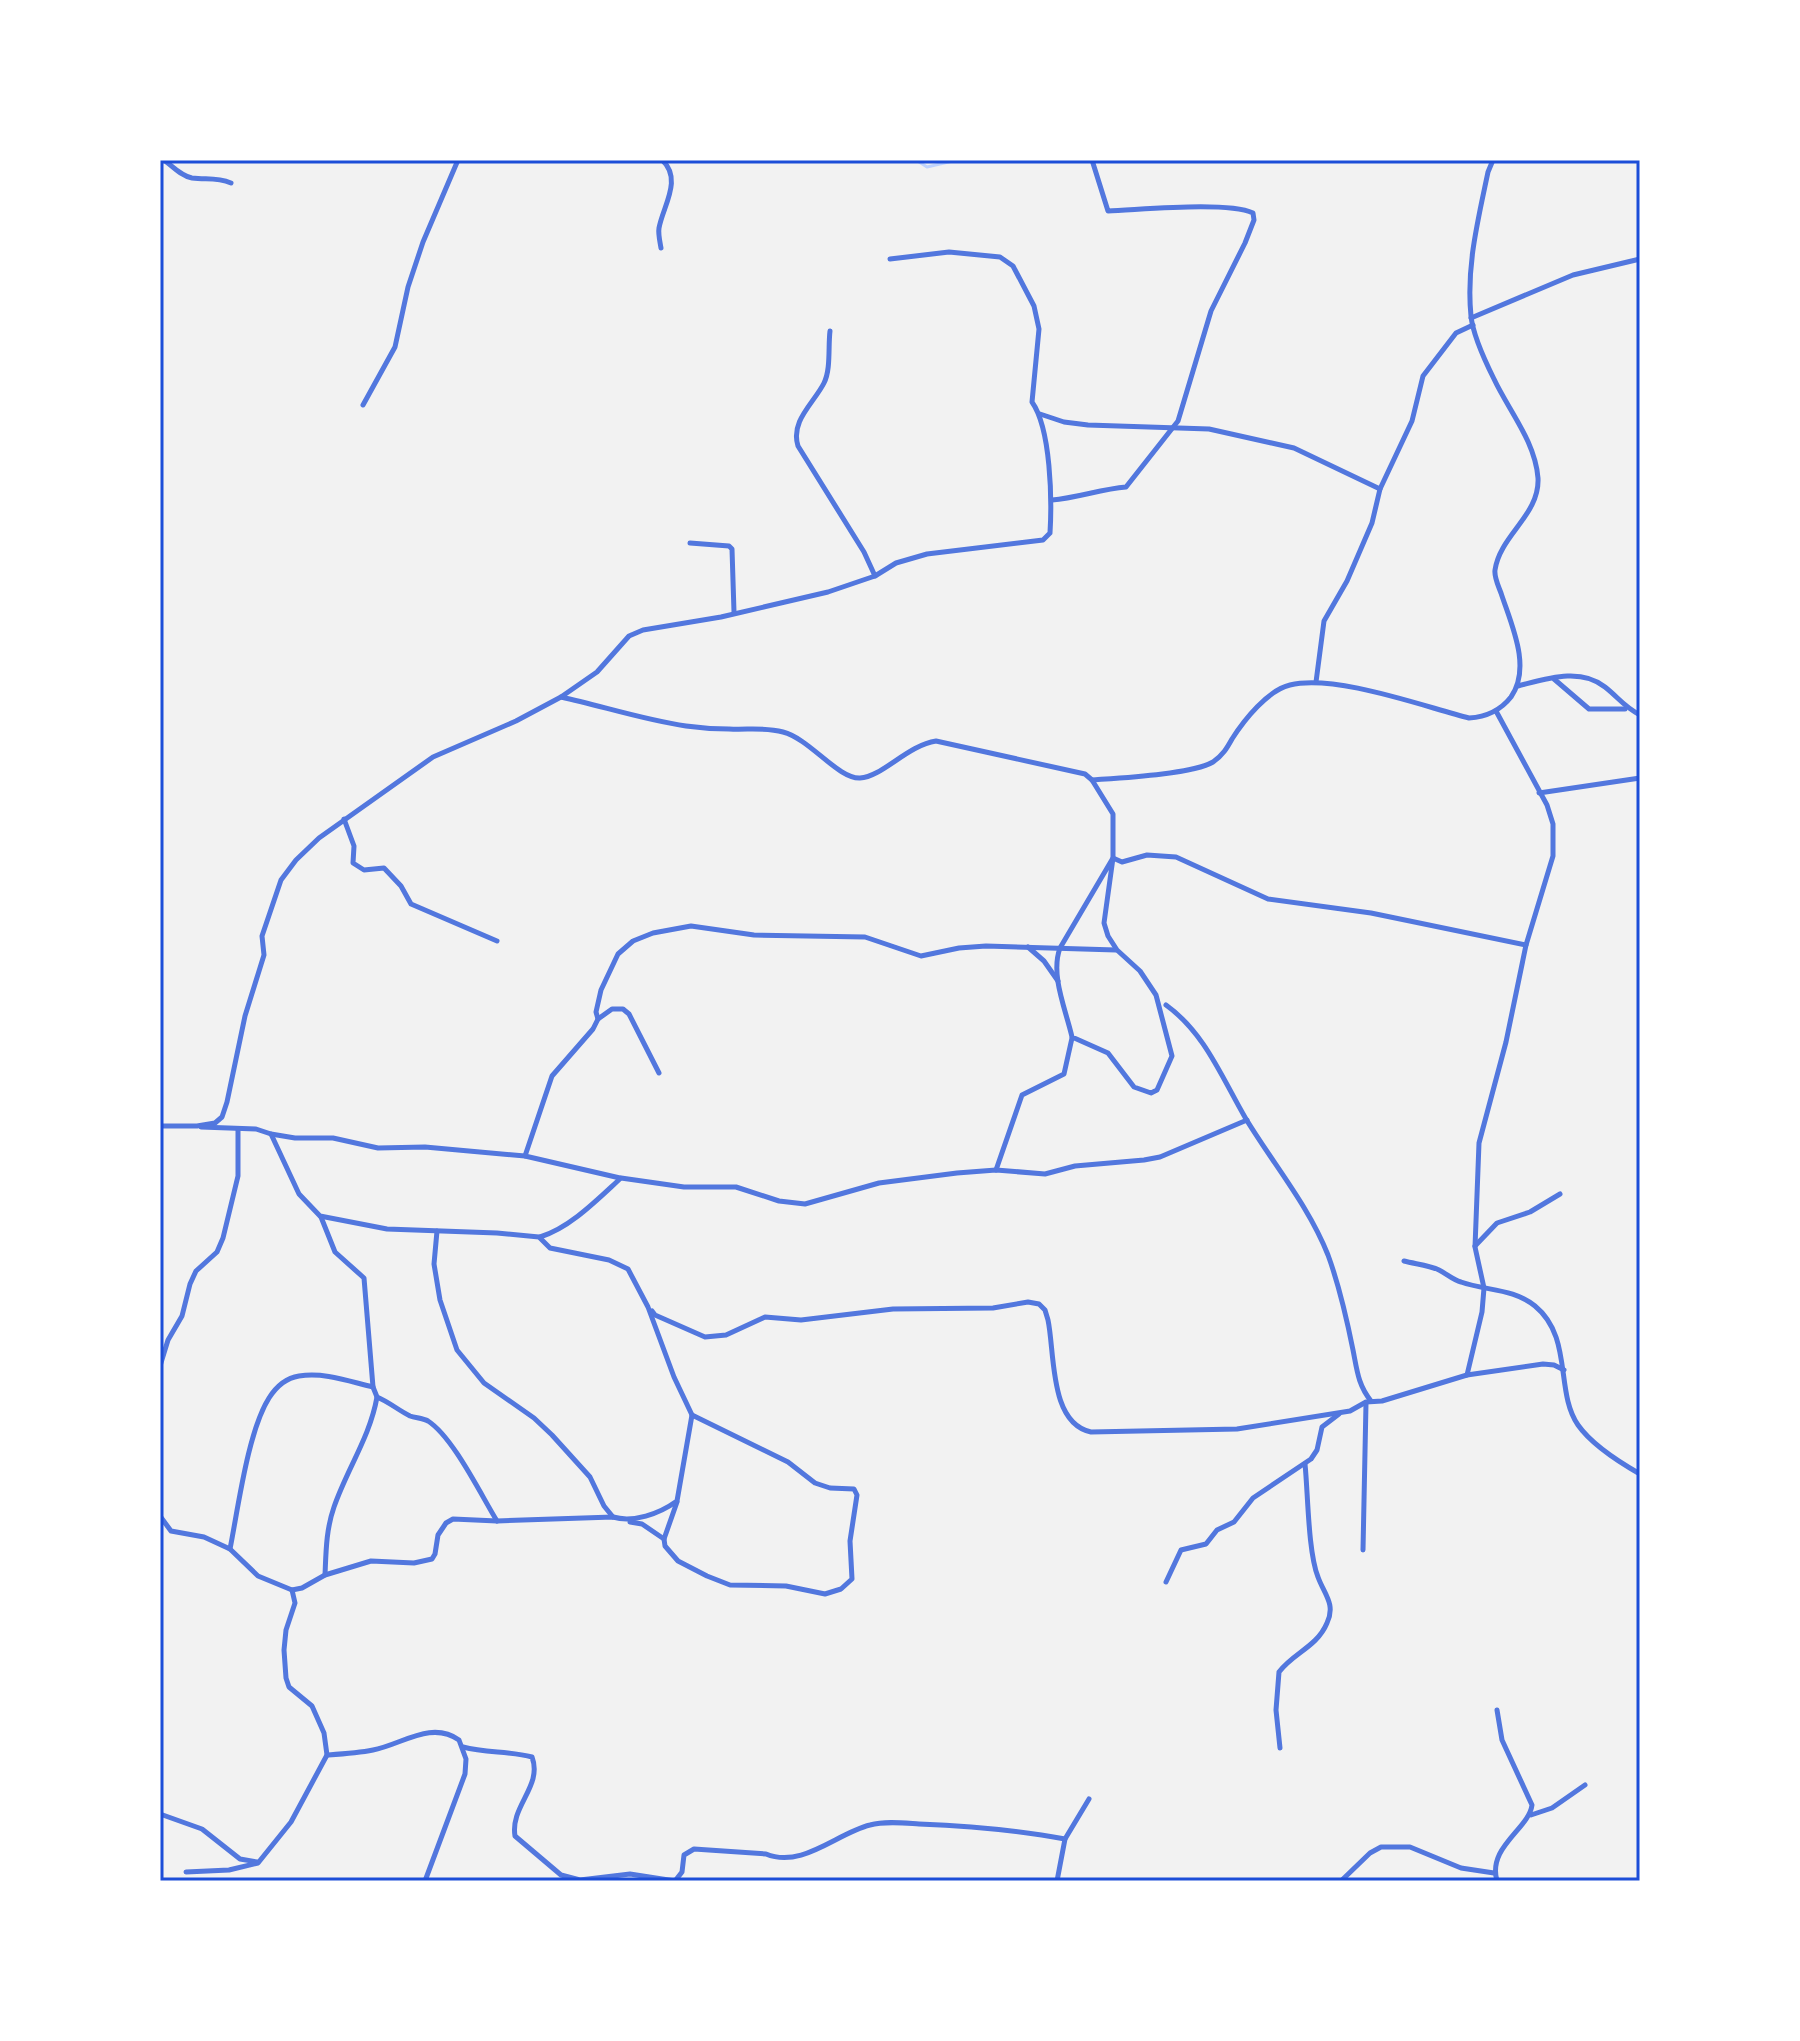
<svg xmlns="http://www.w3.org/2000/svg" width="1800" height="2041" font-family="'Times New Roman',serif">
<style>
.lines{fill:none;stroke-linecap:round;stroke-linejoin:round}
.stream{stroke:#bfd3fe;stroke-width:3}
.minor{stroke:#5277de;stroke-width:5}
.neatline{fill:none;stroke:#1d4ed8;stroke-width:3}
</style>
<rect width="100%" height="100%" fill="#f2f2f2"/>
<g class="lines">
<path class="stream" d="M916 160 927 167 957 160"/>
<g class="minor">
<path d="M164 160C172 166 181 176 192 178 206 180 216 177 231 183"/>
<path d="M661 248C660 242 658 234 659 228 663 206 683 179 662 160"/>
<path d="M1471 318 1573 275 1640 259"/>
<path d="M830 331C828 347 831 369 824 383 814 403 790 421 798 446L864 552 875 576"/>
<path d="M363 405 395 347 408 287 423 242 458 160"/>
<path d="M1040 414 1064 422 1088 425 1209 429 1294 448 1380 489"/>
<path d="M1052 500C1077 498 1101 489 1126 487L1178 421 1211 311 1245 243 1254 220 1253 213C1226 201 1140 210 1108 211L1092 160"/>
<path d="M690 543 729 546 732 549 734 612"/>
<path d="M1554 679 1589 709H1625"/>
<path d="M1316 682 1324 621 1347 581 1372 523 1380 489 1412 421 1423 376 1456 333 1473 325"/>
<path d="M1518 686C1546 679 1580 667 1605 687 1619 698 1623 706 1640 715"/>
<path d="M561 697C602 706 644 720 686 726 700 728 715 729 729 729 748 730 764 727 783 732 810 739 838 779 860 778 882 777 908 745 936 741L1085 774 1092 780 1113 814V858L1104 923 1108 936 1117 950 1140 971 1156 995 1172 1056 1157 1090 1151 1093 1134 1087 1108 1053 1072 1037C1066 1010 1050 975 1060 948L1113 858"/>
<path d="M1092 780C1119 778 1193 774 1213 762 1223 755 1227 748 1232 739 1244 720 1268 690 1290 685 1335 674 1422 706 1469 718 1486 717 1500 711 1511 697 1532 667 1511 624 1501 593 1498 585 1494 577 1495 570 1500 535 1540 515 1538 478 1535 441 1509 411 1494 379 1485 361 1473 336 1471 316 1466 267 1478 220 1488 172L1493 160"/>
<path d="M1539 793 1640 778"/>
<path d="M344 819 354 846 353 863 364 870 384 868 401 886 411 904 497 941"/>
<path d="M1113 858 1122 862 1147 855 1176 857 1268 899 1371 913 1526 945"/>
<path d="M1028 947 1044 961 1058 981"/>
<path d="M1166 1005C1205 1033 1222 1078 1246 1119 1274 1165 1308 1205 1328 1255 1339 1285 1347 1320 1353 1350 1357 1370 1358 1385 1371 1401"/>
<path d="M598 1019 596 1012 601 990 618 954 633 941 653 933 691 926 754 935 865 937 921 956 959 948 986 946 1116 950"/>
<path d="M160 1126H197L215 1123 222 1117 227 1102 245 1016 264 955 262 936 281 880 296 860 319 838 433 757 516 721 561 697 597 672 629 636 643 630 721 617 828 592 875 576 896 563 927 554 1043 540 1050 533C1052 500 1051 429 1032 402L1039 329 1034 306 1013 266 1000 257 949 252 890 259"/>
<path d="M271 1134 295 1138H333L378 1148 425 1147 525 1156 620 1178"/>
<path d="M525 1156 552 1076 593 1029 598 1019 612 1009H623L629 1014 659 1073"/>
<path d="M996 1170 1022 1095 1064 1074 1072 1038"/>
<path d="M321 1217 335 1252 364 1278 373 1387 377 1397C389 1402 398 1410 410 1416 416 1418 423 1418 428 1421 453 1437 481 1495 497 1521"/>
<path d="M437 1231 434 1264 440 1300 457 1350 484 1383 534 1418 552 1435 590 1477 604 1506 613 1517"/>
<path d="M540 1237C570 1228 598 1199 621 1178L684 1187H736L779 1201 805 1204 879 1183 957 1173 996 1170 1045 1174 1075 1166 1144 1160 1160 1157 1247 1120"/>
<path d="M1475 1246 1497 1223 1530 1212 1560 1194"/>
<path d="M1404 1261C1415 1264 1429 1265 1439 1270 1447 1274 1453 1280 1461 1282 1486 1291 1513 1288 1535 1306 1573 1337 1555 1392 1578 1425 1592 1445 1619 1462 1640 1474"/>
<path d="M652 1311 655 1315 705 1337 726 1335 765 1317 801 1320 893 1309 993 1308 1028 1302 1039 1304 1045 1310 1048 1320C1055 1353 1049 1423 1091 1432L1237 1429 1350 1411 1366 1402 1382 1401 1467 1375 1543 1364 1554 1365 1564 1370"/>
<path d="M160 1366 168 1340 182 1316 190 1284 196 1271 217 1252 223 1238 238 1176V1130"/>
<path d="M1467 1375 1482 1312 1484 1288 1475 1247 1479 1143 1506 1042 1526 945 1553 856V824L1547 805 1496 711"/>
<path d="M677 1502 664 1539 665 1546 678 1561 707 1576 730 1585 786 1586 825 1594 841 1589 852 1579 850 1541 857 1495 854 1489 830 1488 815 1483 788 1462 692 1415"/>
<path d="M160 1516 171 1531 204 1537 230 1549 258 1576 292 1590 302 1588 325 1575 371 1561 414 1563 432 1559 435 1554 438 1535 446 1523 453 1519 497 1521 613 1517C633 1523 659 1514 677 1501L692 1415 674 1377 648 1307 628 1269 609 1260 550 1248 539 1237 497 1233 387 1229 320 1216 299 1194 271 1134 256 1129 201 1127"/>
<path d="M630 1522 642 1524 664 1539"/>
<path d="M230 1549C238 1509 248 1431 269 1398 276 1387 286 1378 299 1376 324 1372 348 1381 373 1387"/>
<path d="M1363 1550 1366 1403"/>
<path d="M325 1575C326 1552 326 1530 334 1507 347 1469 370 1437 377 1397"/>
<path d="M1166 1582 1181 1550 1206 1544 1217 1530 1234 1522 1253 1498 1311 1459 1317 1450 1322 1427 1339 1414"/>
<path d="M463 1747C486 1753 509 1751 532 1757 543 1786 510 1806 515 1836L561 1875 580 1880 630 1874 675 1881 682 1872 684 1855 694 1849 766 1854C802 1869 837 1833 870 1825 885 1821 903 1823 919 1824 967 1826 1018 1830 1065 1839"/>
<path d="M1280 1748 1276 1710 1279 1672C1293 1653 1317 1647 1327 1623 1336 1604 1324 1594 1318 1577 1308 1552 1308 1493 1305 1464"/>
<path d="M327 1755C342 1754 358 1753 373 1750 401 1745 431 1720 459 1740L466 1759 465 1774 425 1881"/>
<path d="M160 1814 202 1829 240 1859 257 1862"/>
<path d="M1531 1815 1552 1808 1585 1785"/>
<path d="M186 1872 229 1870 258 1863 291 1822 327 1755 324 1733 312 1706 289 1687 286 1678 284 1650 286 1630 295 1603 292 1590"/>
<path d="M1057 1881 1065 1839 1089 1799"/>
<path d="M1341 1881 1370 1853 1381 1847H1410L1461 1868 1494 1873"/>
<path d="M1497 1881C1487 1847 1529 1829 1532 1805L1502 1740 1497 1710"/>
</g>
</g>
<rect width="1800" height="2041" fill="none" stroke="#ffffff" stroke-width="324"/>
<rect x="162" y="162" width="1476" height="1717" class="neatline"/>
</svg>
